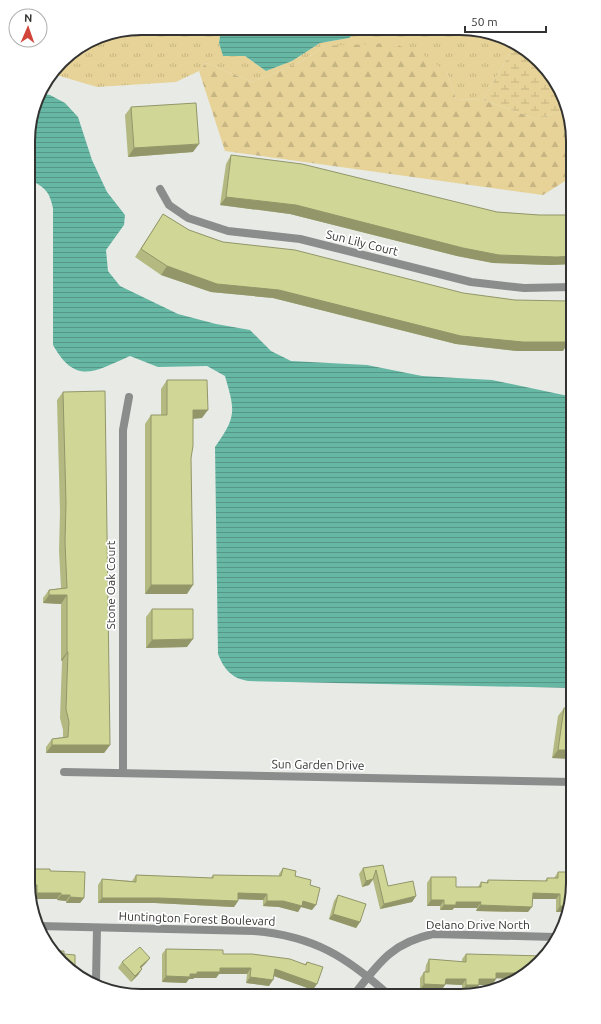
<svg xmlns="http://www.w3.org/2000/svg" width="601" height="1024" font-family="Ubuntu,sans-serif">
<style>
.grass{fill:url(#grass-tufts)}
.forest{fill:url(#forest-firs)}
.wetland{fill:url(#wetland-marsh)}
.water{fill:url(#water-rules)}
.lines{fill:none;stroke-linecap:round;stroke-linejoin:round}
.street{stroke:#8b8d8c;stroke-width:8}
.wall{fill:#b3b981}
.shaded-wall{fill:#929669}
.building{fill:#d0d796;stroke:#929669}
.labels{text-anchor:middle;stroke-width:3.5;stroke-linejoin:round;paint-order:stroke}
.street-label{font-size:12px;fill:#333432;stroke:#fff}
.rim{fill:none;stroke:#333432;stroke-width:2}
</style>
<defs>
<pattern id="grass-tufts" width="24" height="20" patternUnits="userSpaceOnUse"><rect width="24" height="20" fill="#e7d397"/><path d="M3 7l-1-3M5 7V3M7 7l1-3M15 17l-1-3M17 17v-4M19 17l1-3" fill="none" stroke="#c7b683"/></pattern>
<pattern id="forest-firs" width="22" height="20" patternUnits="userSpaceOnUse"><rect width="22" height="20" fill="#e7d397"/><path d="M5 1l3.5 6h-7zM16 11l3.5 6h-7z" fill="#c7b683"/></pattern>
<pattern id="wetland-marsh" width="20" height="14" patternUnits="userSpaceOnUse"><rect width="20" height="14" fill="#e7d397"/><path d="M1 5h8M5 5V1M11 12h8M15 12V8" fill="none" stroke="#c7b683"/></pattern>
<pattern id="water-rules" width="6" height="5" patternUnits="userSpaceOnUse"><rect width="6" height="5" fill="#66b7a4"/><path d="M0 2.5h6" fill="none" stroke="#559686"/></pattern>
</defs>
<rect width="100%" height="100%" fill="#e7eae5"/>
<path class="grass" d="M141 28 221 29 219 43 223 55 245 56 266 71 292 61 320 43 349 38 361 29 482 30 514 46 483 100 456 99 447 72 325 46 299 63 252 82 206 63 199 71 176 82 97 87 53 74 66 56 98 37Z"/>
<path class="forest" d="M392 43 422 54 447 72 456 99 483 100 537 119 568 109C571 132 577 155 570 178L543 195 225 151 199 71 206 63 252 82 299 63 325 46Z"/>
<path class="wetland" d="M514 46 534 56 567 105 568 109 537 119 483 100Z"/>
<g class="water">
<path d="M221 29H361L349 38 320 43 292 61 266 71 245 56H223L219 43Z"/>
<path d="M39 93 50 95 65 103 78 117 92 160 107 192 125 215 124 225 106 250 108 271 120 286 178 314 216 324 250 330 271 351 291 361 367 365 422 376 492 380 573 397V688L248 681C231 678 224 669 218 654L215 447C237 416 235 411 225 376L207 366 158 367 130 356C95 371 76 386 53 345V208C49 190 45 188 29 179V127Z"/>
</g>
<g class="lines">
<g class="street">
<path d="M160 189 169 205 188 218 228 231 300 239 471 282 524 288 573 287"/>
<path d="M64 772 573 782"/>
<path d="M123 773V430L129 397"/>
<path d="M39 926 254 931C314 936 347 957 390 996"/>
<path d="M96 981 97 928"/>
<path d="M353 996C378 964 391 943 433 934L555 937"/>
</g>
</g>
<g class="wall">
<path d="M131 107 193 152 128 157 125 115Z"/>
<path d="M231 155 497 212 539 215H566L573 214V264L551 265 493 263 457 256 290 214 220 205 226 164Z"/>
<path d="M163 214 189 230 223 242 563 351H517L456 344 273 298 211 292 161 275 135 257Z"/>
<path d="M167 380 202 418 193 419 191 458 187 594H145V424L151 415H161V389Z"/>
<path d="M63 392 110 745 104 753H46V747L52 739 63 737V730L60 718 62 661 61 660V604L43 603V598L49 590 61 588 59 551 60 512 57 400Z"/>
<path d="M152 609 187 647 146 648V617Z"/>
<path d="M564 708H573V759L552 758 558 716Z"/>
<path d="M383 865 388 886 416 896 412 902 380 909 373 880 369 885 362 887 359 874 363 868Z"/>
<path d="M283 868 310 885 312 910 301 907 298 912 279 907 263 906V900L238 899V901L234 907 155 903H98V885L102 879 132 881 136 875 211 878 213 875 279 876V874Z"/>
<path d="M50 871 84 898 80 903H66V901L57 900V899H33V891H29L28 883Z"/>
<path d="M558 872 567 878 573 890 565 912H556V899H533L528 912 476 911 477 908H454L452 910H440V906H427V883L431 877 456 887H478L481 882 486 883 488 880 545 881 547 878H554Z"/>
<path d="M338 895 360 922 356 928 329 919 334 901Z"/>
<path d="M166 949 223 954 305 964 307 962 313 990 274 976 269 986 246 983 247 974H219L216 978H194L193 979H189L186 983 162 982V954Z"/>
<path d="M466 954 496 978 492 985H479L475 991H462V985L445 984 441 991 420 990V978L424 972H425L426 965 429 959 462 962V959Z"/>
<path d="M150 958 146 963 141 968 142 969 138 975 131 982 118 968 122 962Z"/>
</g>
<g class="shaded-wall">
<path d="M199 144 193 152 128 157 134 148Z"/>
<path d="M226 197 296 205 573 256V264L551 265 493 263 457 256 290 214 220 205Z"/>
<path d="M167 266 279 290 569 342 563 351H517L456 344 273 298 211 292 161 275Z"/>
<path d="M193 410H208L202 418 187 419Z"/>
<path d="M151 585H193L187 594H145Z"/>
<path d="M49 595H67L61 604 43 603Z"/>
<path d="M193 639 187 647 146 648 152 640Z"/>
<path d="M67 652H68L62 661 61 660Z"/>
<path d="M52 745H110L104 753H46Z"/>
<path d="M558 750H573V759L552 758Z"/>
<path d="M373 879 369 885 362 887 366 881Z"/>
<path d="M28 885H37L33 891H29Z"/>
<path d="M37 893H61L57 899H33Z"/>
<path d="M238 893 267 894 263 900 234 899Z"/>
<path d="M533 893 560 894 556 899H529Z"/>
<path d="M61 895H70L66 901 57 900Z"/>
<path d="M416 896 412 902 380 909 384 904Z"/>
<path d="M70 897 84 898 80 903H66Z"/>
<path d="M102 898H159L238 901 234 907 155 903H98Z"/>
<path d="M431 900H444L440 906H427Z"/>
<path d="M267 901H303L316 905 312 910 301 907 298 912 279 907 263 906Z"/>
<path d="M456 902H481L477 908H454L452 910H440L444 905Z"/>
<path d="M480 905 532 907 528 912 476 911Z"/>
<path d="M560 906 567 907 565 912H556Z"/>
<path d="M333 914 360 922 356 928 329 919Z"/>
<path d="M150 958 146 963 136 973 140 967Z"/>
<path d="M66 966 75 967 72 970 67 968Z"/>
<path d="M220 968H251L247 974H219L216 978H194L193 979H189L186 983 162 982 166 976 190 974Z"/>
<path d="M142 969 138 975 131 982 135 976Z"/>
<path d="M275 969 317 984 313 990 271 975Z"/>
<path d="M496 973H519L512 979 492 978Z"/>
<path d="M250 977 273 980 269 986 246 983Z"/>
<path d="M446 979H466L462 985 442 984Z"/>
<path d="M479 979H496L492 985H475Z"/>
<path d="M424 984 445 985 441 991 420 990Z"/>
<path d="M466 985H479L475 991H462Z"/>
</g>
<g class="building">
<path d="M196 103 199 144 134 148 131 107Z"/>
<path d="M231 155 302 164 497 212 539 215H566L573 214V256L557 257 499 255 463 248 296 205 226 197Z"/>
<path d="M163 214 189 230 223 242 295 250 463 293 515 300 568 301 569 342H523L461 336 279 290 217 284 167 266 141 249Z"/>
<path d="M167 380H207L208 410H193V446L191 458 193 585H151V415H167Z"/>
<path d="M105 391 110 745H52V739L68 737 69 722 66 709 68 652H67V595H49V590L67 588 65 542 66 503 63 392Z"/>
<path d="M152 609H193V639L152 640Z"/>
<path d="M564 708H573V750H558Z"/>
<path d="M383 865 388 886 413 881 416 896 384 904 376 870 373 879 366 881 363 868Z"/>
<path d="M283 868 296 871 295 876 311 880 310 885 320 888 316 905 303 901 302 906 283 901H267V894L238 893V901L159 898H102V879L136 882V875L213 878V875L281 876Z"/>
<path d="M28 869H50V871L85 872 84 898 70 897V895H61V893H37V885H28Z"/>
<path d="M558 872H567V878H573V890L567 907 560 906V894L533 893 532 907 480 905 481 902H456V905H444V900H431V877H456V887H481V882L488 883V880L547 881V878H558Z"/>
<path d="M338 895 366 904 360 922 333 914Z"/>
<path d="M140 947 150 958 140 967 142 969 135 976 122 962Z"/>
<path d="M166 949 223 950V954H252L290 959 306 965 307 962 323 967 317 984 275 969 273 980 250 977 251 968H220V972H197V974H190V977L166 976Z"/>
<path d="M55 951H64V954L75 955V967L66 966Z"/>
<path d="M466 954 544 956 519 973H496V979H479V985H466V979H446L445 985 424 984V972H429V959L466 962Z"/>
<path d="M130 988 147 995H128Z"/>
</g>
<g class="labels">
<g class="street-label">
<text transform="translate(362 243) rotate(14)" y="4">Sun Lily Court</text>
<text transform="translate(111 585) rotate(-90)" y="4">Stone Oak Court</text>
<text transform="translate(318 765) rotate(1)" y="4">Sun Garden Drive</text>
<text transform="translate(197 919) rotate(2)" y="4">Huntington Forest Boulevard</text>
<text x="478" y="929">Delano Drive North</text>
</g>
</g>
<path d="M0 0H601V1024H0ZM141 35H460A106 106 0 0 1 566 141V883A106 106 0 0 1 460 989H141A106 106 0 0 1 35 883V141A106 106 0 0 1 141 35Z" fill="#fff" fill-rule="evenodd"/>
<path class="rim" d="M141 35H460A106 106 0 0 1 566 141V883A106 106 0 0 1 460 989H141A106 106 0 0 1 35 883V141A106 106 0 0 1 141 35Z"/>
<g transform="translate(28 28) rotate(2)"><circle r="19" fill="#ffffff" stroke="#adaead"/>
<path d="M0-3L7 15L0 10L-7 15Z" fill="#d2453a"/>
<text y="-6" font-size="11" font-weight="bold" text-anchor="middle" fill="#333432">N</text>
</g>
<path d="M465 26v6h81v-6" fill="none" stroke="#333432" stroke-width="2"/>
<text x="471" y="26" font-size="12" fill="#333432" stroke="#ffffff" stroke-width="3" paint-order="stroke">50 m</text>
</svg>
